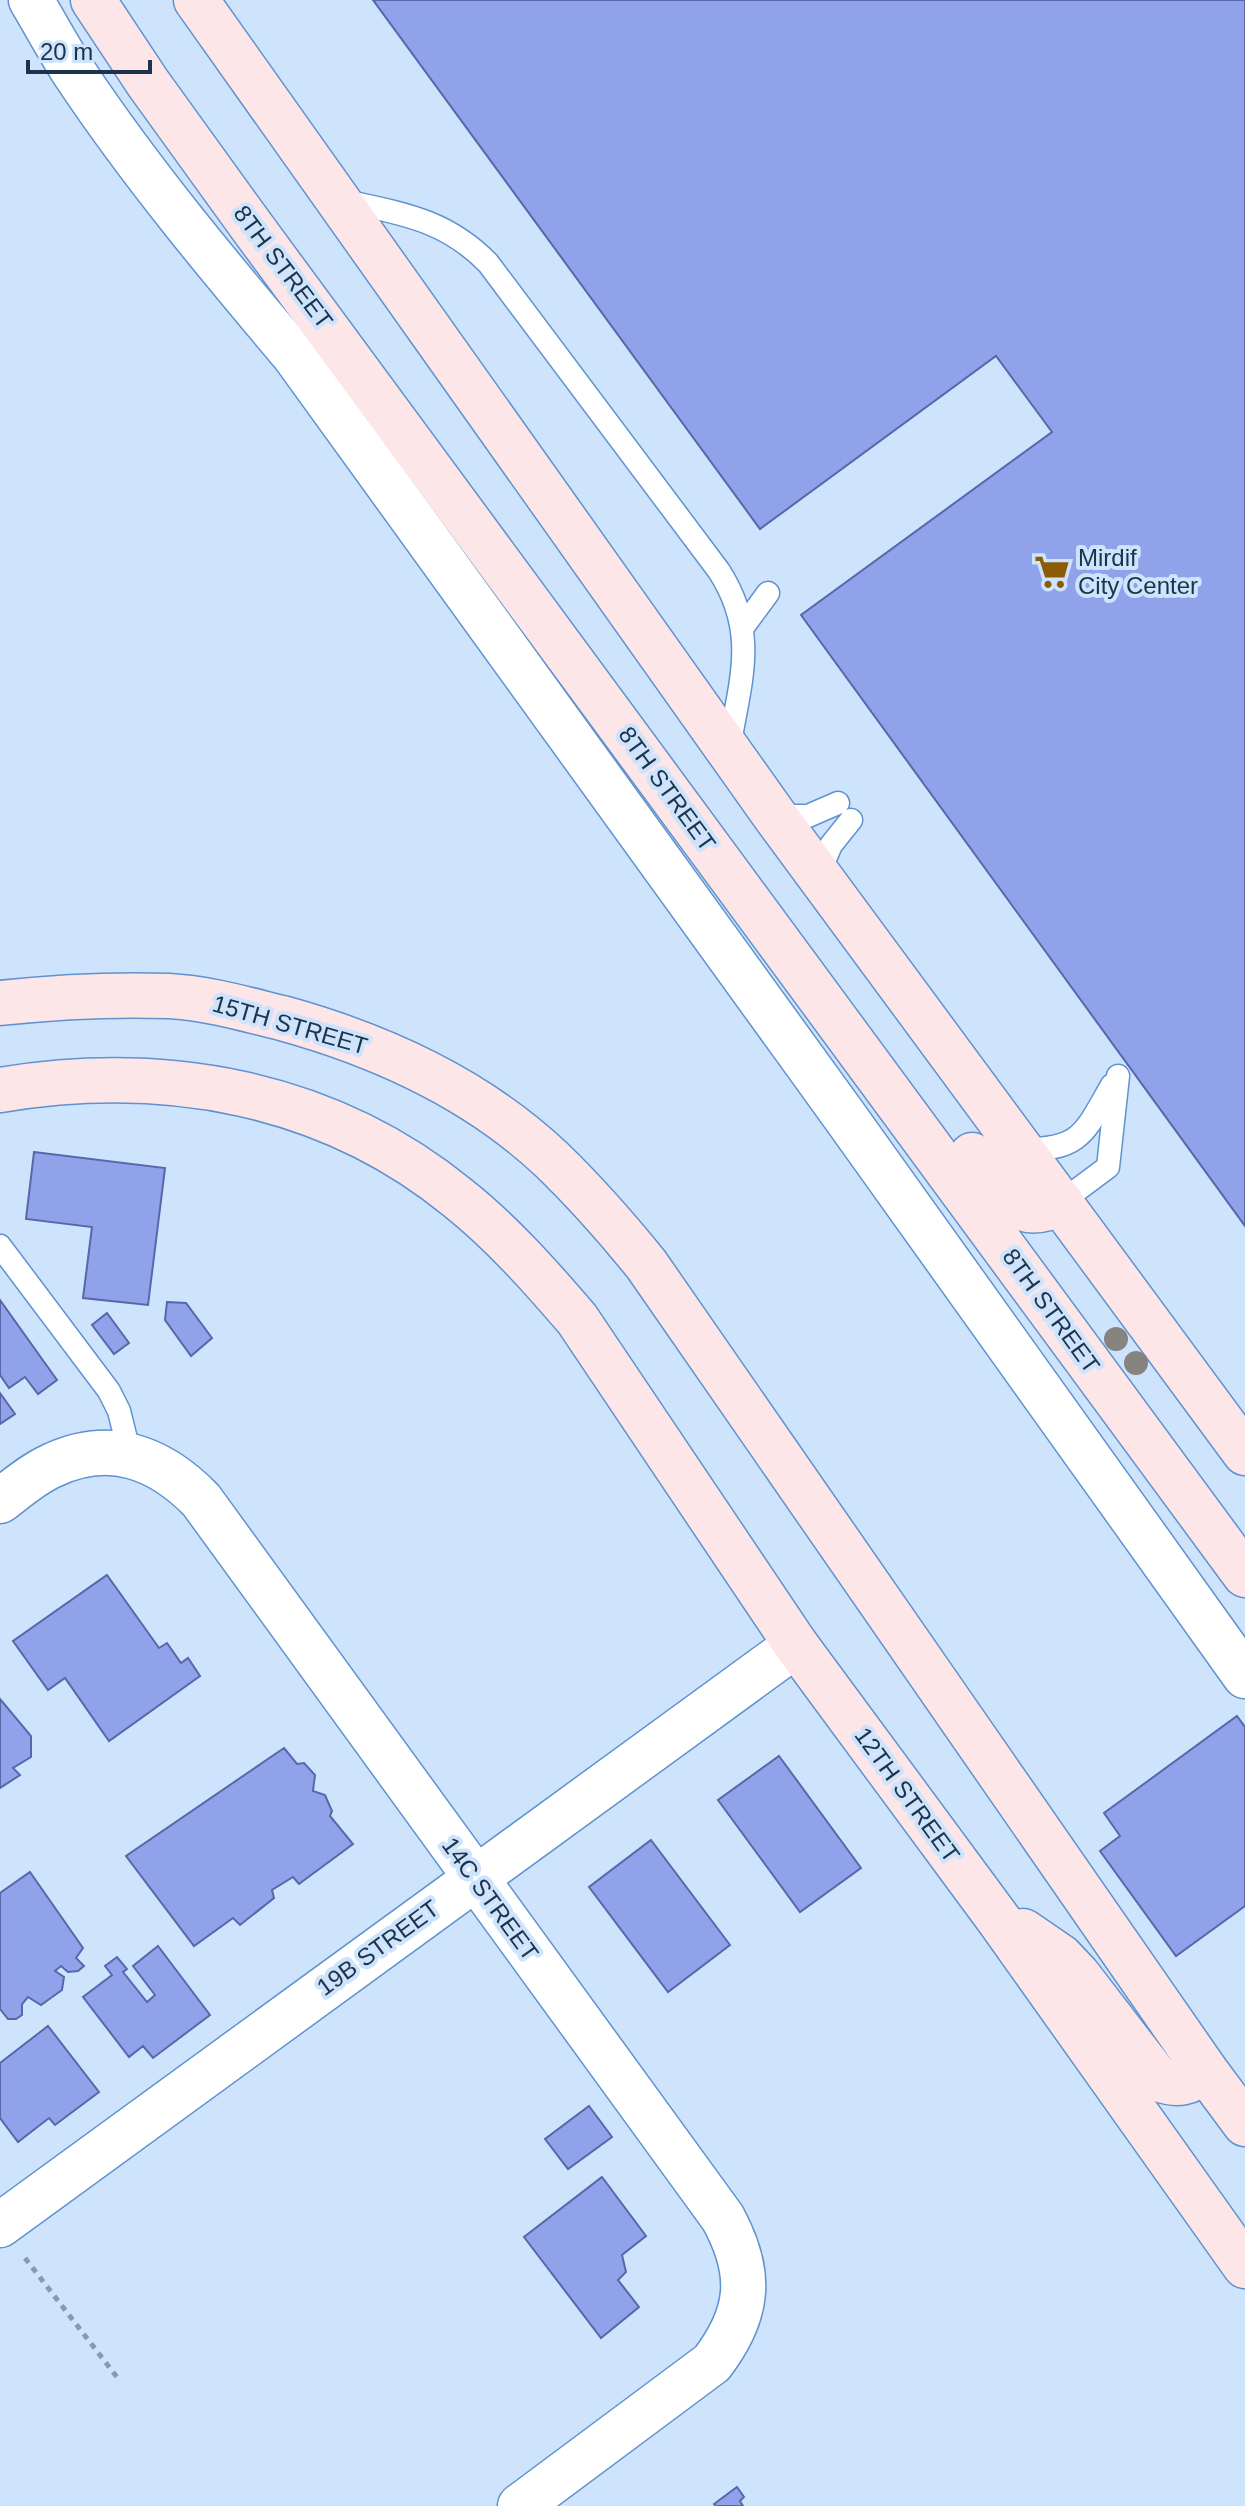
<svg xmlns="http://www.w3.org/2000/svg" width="1245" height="2506" font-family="Helvetica,sans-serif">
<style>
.building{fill:#90a2e9;stroke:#5967aa;stroke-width:2}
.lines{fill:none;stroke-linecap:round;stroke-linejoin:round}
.lane-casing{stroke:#5f92ce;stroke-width:25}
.street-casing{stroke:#5f92ce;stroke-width:47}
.secondary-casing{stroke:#5f92ce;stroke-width:47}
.path{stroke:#859bb4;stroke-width:5;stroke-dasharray:6 6;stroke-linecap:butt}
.lane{stroke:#fff;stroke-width:22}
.street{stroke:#fff;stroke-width:44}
.secondary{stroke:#fde6e8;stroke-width:44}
.tree{fill:#86847e}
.labels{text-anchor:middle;stroke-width:8;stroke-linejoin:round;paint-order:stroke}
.street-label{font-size:24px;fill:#1d334c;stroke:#cee4fd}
.poi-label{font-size:24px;fill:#1d334c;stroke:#cee4fd;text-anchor:start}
</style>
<rect width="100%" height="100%" fill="#cee4fd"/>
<g class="building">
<path d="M373 0H1245V1226L801 615 1052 432 996 356 760 529Z"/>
<path d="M34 1152 165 1168 148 1305 83 1298 92 1227 26 1219Z"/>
<path d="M0 1300 57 1380 38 1394 25 1377 9 1388 0 1375Z"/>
<path d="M167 1302 186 1303 212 1338 191 1356 165 1320Z"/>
<path d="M107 1313 129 1343 114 1354 92 1325Z"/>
<path d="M0 1393 15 1414 0 1424Z"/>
<path d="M107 1575 159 1648 167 1643 181 1663 188 1658 200 1676 109 1741 65 1678 48 1690 13 1641Z"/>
<path d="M0 1699 31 1736V1757L13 1768 20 1775 0 1788Z"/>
<path d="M1237 1716 1245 1727V1906L1176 1956 1100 1851 1120 1836 1104 1813Z"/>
<path d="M284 1748 297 1764 304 1763 315 1775 313 1791 325 1795 332 1811 330 1816 353 1844 299 1884 293 1877 272 1890 274 1898 240 1925 233 1918 194 1946 126 1856Z"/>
<path d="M779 1756 861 1868 800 1912 718 1800Z"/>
<path d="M651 1840 730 1945 668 1992 589 1887Z"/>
<path d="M30 1872 83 1948 76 1958 84 1966 78 1971 68 1972 61 1966 55 1971 64 1977 62 1990 41 2005 28 1997 22 2004V2015L16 2019H8L0 2009V1893Z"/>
<path d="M158 1946 210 2015 153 2058 143 2046 129 2057 83 1997 112 1975 105 1966 117 1957 127 1969 123 1972 147 2002 155 1995 133 1966Z"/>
<path d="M48 2026 99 2092 55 2125 49 2118 18 2142 0 2118V2063Z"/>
<path d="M589 2106 612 2137 568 2169 545 2139Z"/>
<path d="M602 2177 646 2236 622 2255 626 2272 618 2280 639 2307 601 2338 524 2237Z"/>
<path d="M737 2487 744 2497 740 2501 743 2506H716L714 2504Z"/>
</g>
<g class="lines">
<g class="lane-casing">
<g id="lane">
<path d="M340 200C398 213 444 218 488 263L719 571C759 633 740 681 729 748"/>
<path d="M743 627 768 593"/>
<path d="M775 816H808L838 803"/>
<path d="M818 875 831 845 851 820"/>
<path d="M1021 1149C1081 1151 1085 1132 1112 1085"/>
<path d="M1061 1202 1108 1167 1118 1076"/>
<path d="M0 1246 109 1391 119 1411 130 1455"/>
</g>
</g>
<g class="street-casing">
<g id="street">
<path d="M31 0C46 25 59 50 75 74 141 173 218 265 294 355L843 1114 1245 1676"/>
<path d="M0 1501C16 1489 33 1474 51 1466 109 1438 159 1457 201 1500L723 2218C753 2273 750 2313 712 2363L520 2506"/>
<path d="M0 2225 796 1645"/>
</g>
</g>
<g class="secondary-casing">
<g id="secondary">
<path d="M93 0 148 83 252 227 1245 1575"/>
<path d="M196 0 775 816 1245 1453"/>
<path d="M0 1003C56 997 113 994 169 996 207 998 245 1009 282 1018 380 1045 478 1090 552 1160 586 1193 616 1227 646 1264L1205 2070 1245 2124"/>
<path d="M0 1090C164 1063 327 1091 458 1198 502 1233 540 1276 577 1319L796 1645 999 1920 1245 2266"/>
<path d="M972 1155C995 1188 1015 1228 1061 1202"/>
<path d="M1023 1931 1061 1957 1078 1975 1158 2079C1177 2086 1190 2084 1205 2070"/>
</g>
</g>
<path class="path" d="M25 2258 120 2381"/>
<use href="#lane" class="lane"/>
<use href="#street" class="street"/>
<use href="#secondary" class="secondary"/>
</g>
<g class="tree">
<circle cx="1116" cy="1339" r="12"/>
<circle cx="1136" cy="1363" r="12"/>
</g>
<defs>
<g id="supermarket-bare" transform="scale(2.76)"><path d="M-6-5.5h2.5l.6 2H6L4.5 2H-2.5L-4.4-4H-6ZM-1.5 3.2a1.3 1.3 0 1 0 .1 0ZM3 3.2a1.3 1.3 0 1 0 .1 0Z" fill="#8c5b03" stroke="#cee4fd" stroke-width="2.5" paint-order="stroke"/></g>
</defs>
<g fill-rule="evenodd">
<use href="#supermarket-bare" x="1052" y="572"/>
</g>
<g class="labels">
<g class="street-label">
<text transform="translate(283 267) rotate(53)" y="8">8TH STREET</text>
<text transform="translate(667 789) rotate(54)" y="8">8TH STREET</text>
<text transform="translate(290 1025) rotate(16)" y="8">15TH STREET</text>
<text transform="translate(1051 1311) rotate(54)" y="8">8TH STREET</text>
<text transform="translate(907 1795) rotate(54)" y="8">12TH STREET</text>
<text transform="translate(490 1899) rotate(54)" y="8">14C STREET</text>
<text transform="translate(378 1948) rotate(-36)" y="8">19B STREET</text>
</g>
<g class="poi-label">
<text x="1078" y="566">Mirdif<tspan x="1078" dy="28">City Center</tspan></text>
</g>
</g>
<path d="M28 60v12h122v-12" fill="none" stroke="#1d334c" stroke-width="4"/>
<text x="40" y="60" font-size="24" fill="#1d334c" stroke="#cee4fd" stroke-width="6" paint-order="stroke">20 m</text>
</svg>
